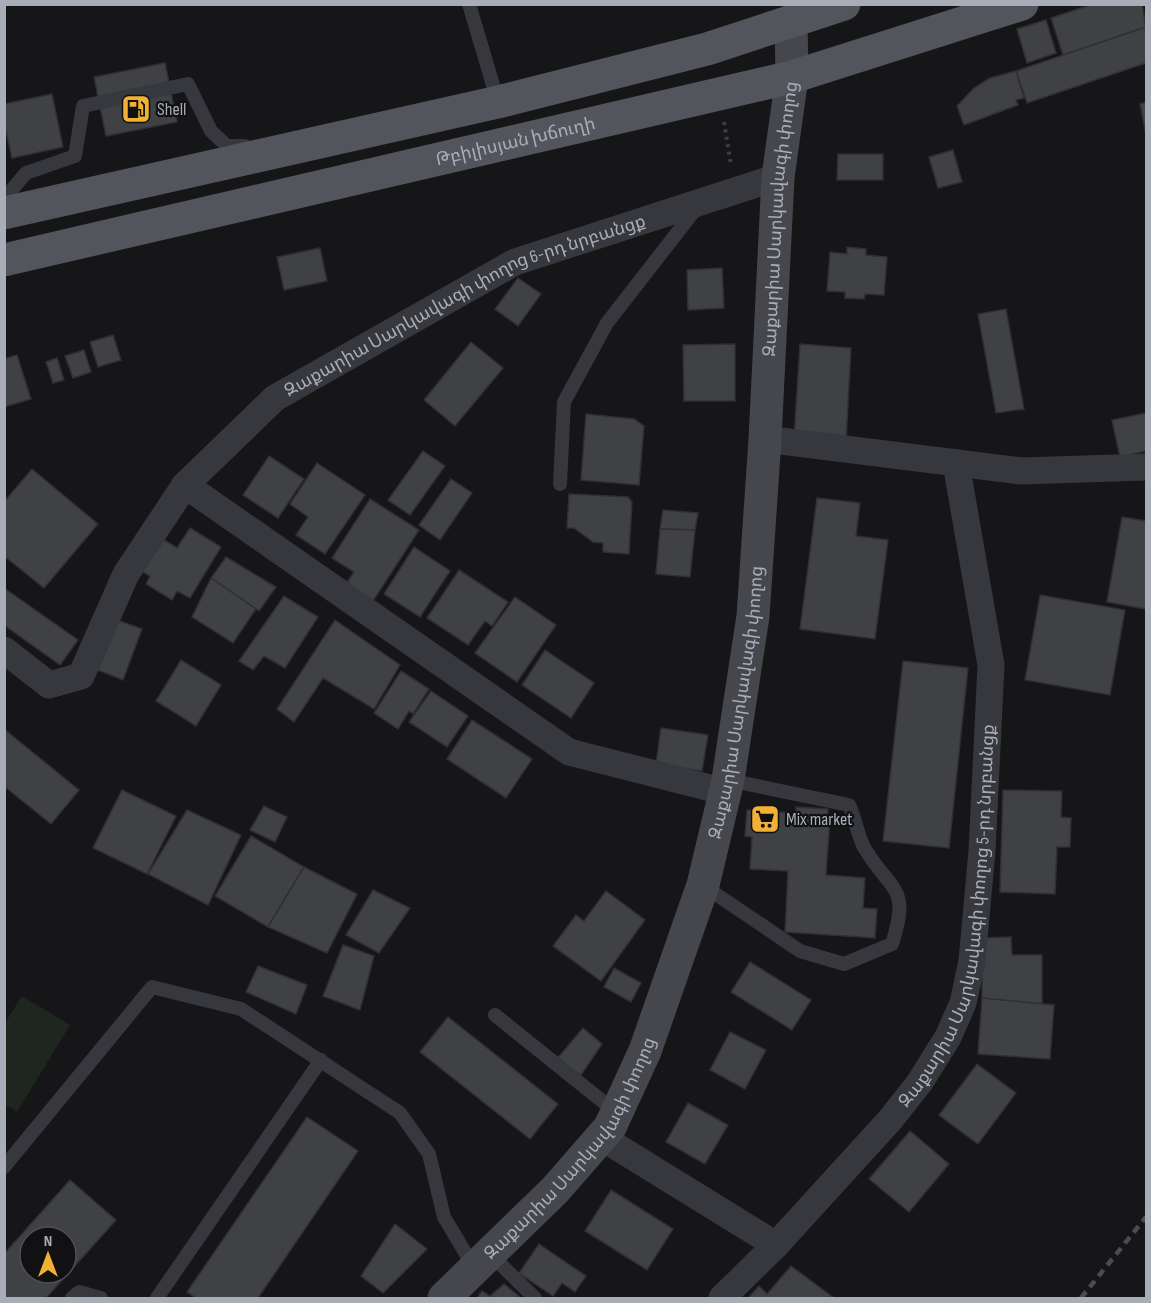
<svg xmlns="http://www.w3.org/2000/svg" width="1151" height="1303" font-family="'Sofia Sans Condensed','Noto Sans Armenian',sans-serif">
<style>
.green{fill:#1e261f}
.building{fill:#404145;stroke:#303034;stroke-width:1.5;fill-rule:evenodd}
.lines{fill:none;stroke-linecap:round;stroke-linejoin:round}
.path{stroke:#3d3f44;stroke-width:4;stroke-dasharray:3 4.5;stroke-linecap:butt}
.lane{stroke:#37383d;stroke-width:14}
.street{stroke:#37383d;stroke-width:27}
.secondary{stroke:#45474d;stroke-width:33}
.primary{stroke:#53555c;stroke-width:33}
.rail{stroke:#4a4c52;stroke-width:4.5;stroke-dasharray:8 6;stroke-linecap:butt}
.labels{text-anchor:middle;stroke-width:4.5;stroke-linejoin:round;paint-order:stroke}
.poi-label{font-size:18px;fill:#a8adb8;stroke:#111113;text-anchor:start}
.street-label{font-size:18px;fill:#a8adb8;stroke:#111113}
</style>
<rect width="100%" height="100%" fill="#161618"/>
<path class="green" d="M22 996 70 1025 17 1112 5 1104V1023Z"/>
<g class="building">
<path d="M1093 4H1142L1146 27 1063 55 1051 18Z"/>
<path d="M1046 20 1056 53 1027 63 1017 29Z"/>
<path d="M1146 27V63L1027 103 1016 71Z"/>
<path d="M165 63 177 122 106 136 94 77Z"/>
<path d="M1016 71 1024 98 1016 100 1018 105 964 125 957 106 974 88 990 78Z"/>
<path d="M52 94 63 147 12 158 4 122V104Z"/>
<path d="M1146 102V134L1140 104Z"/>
<path d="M953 150 962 182 938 188 929 157Z"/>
<path d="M838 154H883V180H837Z"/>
<path d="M847 247 866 249V255L887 257 884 295 865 294 864 299 845 298V292L827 291 830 252 847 254Z"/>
<path d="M320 248 327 281 284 290 277 257Z"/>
<path d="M722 268 724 308 688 310 687 270Z"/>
<path d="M518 278 541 294 518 326 495 309Z"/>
<path d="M1006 309 1024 409 996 413 978 314Z"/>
<path d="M113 335 121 360 98 367 90 342Z"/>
<path d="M471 342 503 368 455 426 424 400Z"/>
<path d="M735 344V401H684L683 345Z"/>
<path d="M800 344 851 348 846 441 794 438Z"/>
<path d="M84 350 91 372 73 378 65 356Z"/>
<path d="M17 355 31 399 4 407V359Z"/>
<path d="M57 358 64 380 53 383 46 362Z"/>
<path d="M1146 413V451L1120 457 1112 420Z"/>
<path d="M586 414 634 419 644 426 639 485 581 480Z"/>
<path d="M423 451 445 466 410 515 388 500Z"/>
<path d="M269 456 304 479 278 518 243 495Z"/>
<path d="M317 463 365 495 325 554 296 535 308 517 290 504Z"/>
<path d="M32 469 98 524 44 588 4 556V502Z"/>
<path d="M451 479 472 493 440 540 419 525Z"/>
<path d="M569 494 628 497 632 502 629 554 603 552V543L593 542 574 528H567Z"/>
<path d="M817 498 860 503 856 536 888 540 875 639 800 629Z"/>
<path d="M370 499 419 530 373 601 346 584 354 572 332 558Z"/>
<path d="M663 510 698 513 695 530 660 529Z"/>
<path d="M1122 517 1146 521V609L1107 602Z"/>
<path d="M190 528 221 547 190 598 177 591 172 600 146 584 150 576 138 569 158 536 177 548Z"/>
<path d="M660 529 695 530 690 577 656 574Z"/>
<path d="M414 547 450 571 420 617 384 594Z"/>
<path d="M226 557 276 587 259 611 211 578Z"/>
<path d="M459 570 508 602 492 626 485 621 468 645 427 618Z"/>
<path d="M211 578 256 609 233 643 192 617Z"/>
<path d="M4 588 78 640 60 665 4 625Z"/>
<path d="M1040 595 1125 610 1110 695 1025 680Z"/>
<path d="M284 596 318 617 285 668 264 656 253 670 239 661Z"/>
<path d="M515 597 556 625 517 682 475 653Z"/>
<path d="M117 620 142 629 123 680 98 670Z"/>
<path d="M335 620 400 665 374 709 323 678 294 722 277 709Z"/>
<path d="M545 650 594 683 571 718 522 685Z"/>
<path d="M181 660 221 685 196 726 156 701Z"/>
<path d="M903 661 968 668 949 848 883 841Z"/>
<path d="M401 671 429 689 413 714 409 711 398 729 374 713Z"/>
<path d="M431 691 468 716 447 747 409 722Z"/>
<path d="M472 720 532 759 506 798 447 759Z"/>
<path d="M661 728 708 735 702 771 656 764Z"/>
<path d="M4 729 79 790 51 824 4 786Z"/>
<path d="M122 790 176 816 147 874 93 848Z"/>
<path d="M1003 790 1062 791 1061 817 1071 818 1070 847H1057L1055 894 1000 892Z"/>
<path d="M264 806 287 817 275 842 250 830Z"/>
<path d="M796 807 828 809 827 818H830L826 875 865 878 863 908 877 909 875 938 785 932 788 871 750 869 752 837 745 836 747 810 796 813Z"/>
<path d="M187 810 241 835 208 905 148 874Z"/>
<path d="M251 836 304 867 268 927 215 896Z"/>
<path d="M304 867 357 894 327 953 268 927Z"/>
<path d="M373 890 410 908 379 953 346 935Z"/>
<path d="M606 891 645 920 601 981 553 946 576 915 584 921Z"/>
<path d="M1011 937 1012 955H1042V1005L982 998V938Z"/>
<path d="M343 945 374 956 360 1010 323 996Z"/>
<path d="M750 962 811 1000 792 1030 731 992Z"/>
<path d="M258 966 307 985 296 1014 246 992Z"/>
<path d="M614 968 641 983 631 1002 604 987Z"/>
<path d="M982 998 1054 1005 1050 1059 978 1054Z"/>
<path d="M448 1017 558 1104 530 1139 420 1052Z"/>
<path d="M583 1028 602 1044 581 1075 556 1060Z"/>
<path d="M730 1032 766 1050 745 1089 710 1070Z"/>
<path d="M977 1064 1016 1093 978 1144 939 1115Z"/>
<path d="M688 1103 728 1125 705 1164 666 1142Z"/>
<path d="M307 1117 358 1151 258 1298H196L187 1292Z"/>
<path d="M910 1131 949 1164 909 1212 869 1179Z"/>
<path d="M70 1180 116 1220 46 1298H4V1254ZM30 1237H66V1273H30Z"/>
<path d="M611 1190 673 1229 647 1270 585 1231Z"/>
<path d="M395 1224 427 1249 383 1293 361 1276Z"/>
<path d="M539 1244 586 1276 575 1292 562 1283 553 1296 519 1273Z"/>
<path d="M791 1266 834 1298H748L759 1286 767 1294Z"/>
<path d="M504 1284 521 1298H477L482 1291 490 1296Z"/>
</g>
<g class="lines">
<path class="path" d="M724 122 731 165"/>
<g class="lane">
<path d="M469 4 498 102"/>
<path d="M4 199 26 173 75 156 83 106 188 84 211 131 227 146H245"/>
<path d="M560 484 564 402 607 323 698 206"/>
<path d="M704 886 800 951 844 964 892 944C911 886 891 892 865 849 859 840 855 817 849 805L728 780"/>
<path d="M495 1015 617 1113"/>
<path d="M4 1167 152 987 241 1009 400 1113 429 1154 444 1217 475 1269"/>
<path d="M491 1255 535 1298"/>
<path d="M72 1298 79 1292 101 1298"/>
<path d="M157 1298 321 1060"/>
</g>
<g class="street">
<path d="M765 439 1021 471 1146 467"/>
<path d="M185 485 569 752 726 792"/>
<path id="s1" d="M4 650 49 685 81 676 126 574 185 485 275 398 515 262 778 177"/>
<path d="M601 1137 776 1245"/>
<path id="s2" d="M722 1298 776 1245 890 1120 920 1082 948 1037 963 1003 972 961 982 851 991 665 956 463"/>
</g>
<path class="secondary" id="s3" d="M444 1298 555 1190 610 1127 645 1051 703 885 728 780 753 616 765 439 778 177 792 77 791 21"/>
<g class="primary">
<path d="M4 213 498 102 707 49 844 4"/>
<path id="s4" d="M4 260 792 77 1022 4"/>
</g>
<path class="rail" d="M1081 1298 1146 1217"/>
</g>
<defs>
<g id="fuel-square" transform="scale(1.5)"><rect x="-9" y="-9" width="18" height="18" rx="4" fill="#f2b134" stroke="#111113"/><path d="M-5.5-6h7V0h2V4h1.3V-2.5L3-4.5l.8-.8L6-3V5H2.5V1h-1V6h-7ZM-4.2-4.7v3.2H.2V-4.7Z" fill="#111"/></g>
<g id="supermarket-square" transform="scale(1.5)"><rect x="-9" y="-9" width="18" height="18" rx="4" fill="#f2b134" stroke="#111113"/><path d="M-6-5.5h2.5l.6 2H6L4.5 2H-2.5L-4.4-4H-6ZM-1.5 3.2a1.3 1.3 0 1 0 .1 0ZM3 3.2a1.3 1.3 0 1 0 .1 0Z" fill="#111"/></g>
</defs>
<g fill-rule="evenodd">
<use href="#fuel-square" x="136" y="109"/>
<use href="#supermarket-square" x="765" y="819"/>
</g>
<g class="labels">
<g class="poi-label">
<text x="157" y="115">Shell</text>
<text x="786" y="825">Mix market</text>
</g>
<g class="street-label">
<text dy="6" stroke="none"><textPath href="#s4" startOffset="525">Թբիլիսյան խճուղի</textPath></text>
<text dy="6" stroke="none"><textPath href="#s3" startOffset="1170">Զաքարիա Սարկավագի փողոց</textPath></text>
<text dy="6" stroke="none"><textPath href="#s1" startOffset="646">Զաքարիա Սարկավագի փողոց 6-րդ նրբանցք</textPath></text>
<text dy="6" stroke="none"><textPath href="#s3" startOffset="684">Զաքարիա Սարկավագի փողոց</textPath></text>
<text dy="6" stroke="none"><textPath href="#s2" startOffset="464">Զաքարիա Սարկավագի փողոց 5-րդ նրբանցք</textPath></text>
<text dy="6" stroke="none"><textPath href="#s3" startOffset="198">Զաքարիա Սարկավագի փողոց</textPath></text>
</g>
</g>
<rect width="1151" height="1303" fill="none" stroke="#a8adb8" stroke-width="12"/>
<g transform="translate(48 1255)"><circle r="28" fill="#111113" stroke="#4d4f55" stroke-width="1.5"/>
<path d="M0-4.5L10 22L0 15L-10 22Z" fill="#f2b134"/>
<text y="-9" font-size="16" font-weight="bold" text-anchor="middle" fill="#a8adb8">N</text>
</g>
</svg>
